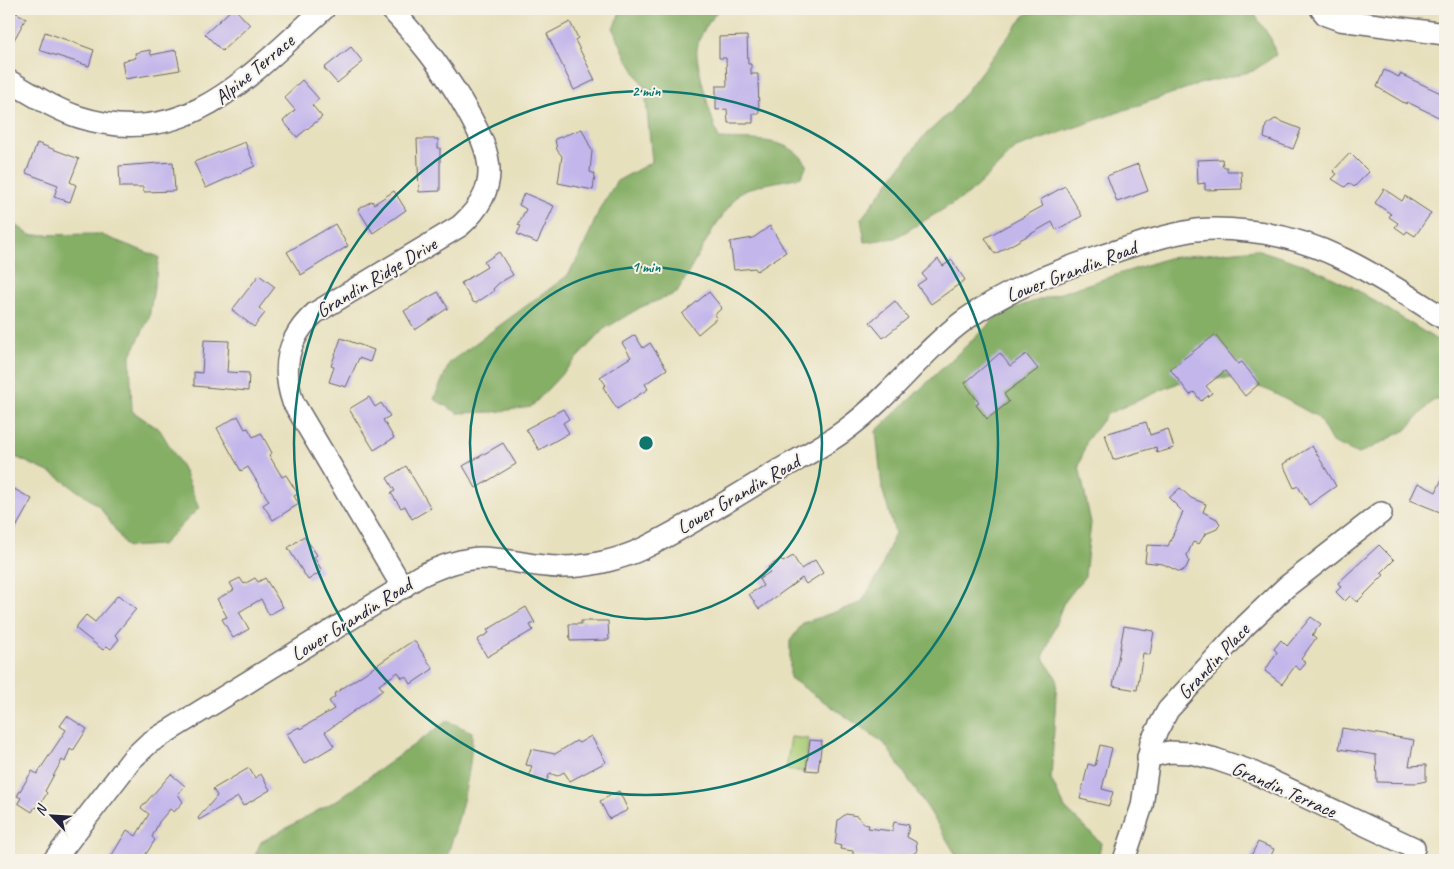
<svg xmlns="http://www.w3.org/2000/svg" width="1454" height="869" font-family="Caveat,sans-serif">
<style>
.green{fill:#a9cb74;stroke:#667658}
.forest{fill:#86af66;stroke:#546850}
.building{fill:#c3b6eb}
.lines{fill:none;stroke-linecap:round;stroke-linejoin:round}
.minor-casing{stroke:#676468;stroke-width:24}
.minor{stroke:#fff;stroke-width:21}
.ring{fill:none;stroke:#0f766e;stroke-width:2.5}
.labels{text-anchor:middle;stroke-width:4;stroke-linejoin:round;paint-order:stroke}
.street-label{font-size:20px;fill:#22223b;stroke:#f7f3e8}
.centre{fill:#0f766e;stroke:#f7f3e8;stroke-width:2.5}
.ring-label{font-size:15px;text-anchor:middle;font-weight:bold;fill:#0f766e;stroke:#f7f3e8;stroke-width:4;stroke-linejoin:round;paint-order:stroke}
</style>
<rect width="100%" height="100%" fill="#f7f3e8"/>
<filter id="ink" filterUnits="userSpaceOnUse"><feTurbulence type="fractalNoise" baseFrequency=".02" numOctaves="2"/><feDisplacementMap in="SourceGraphic" scale="10" xChannelSelector="R" yChannelSelector="G"/><feConvolveMatrix kernelMatrix="1 2 1 2 8 2 1 2 1" color-interpolation-filters="sRGB"/></filter>
<filter id="wash" filterUnits="userSpaceOnUse"><feTurbulence type="fractalNoise" baseFrequency=".0096" numOctaves="4" result="noise"/><feDisplacementMap in="SourceGraphic" scale="20" xChannelSelector="R" yChannelSelector="G"/><feGaussianBlur stdDeviation="1.12" result="paint"/><feColorMatrix in="noise" values="0 0 0 0 0 0 0 0 0 0 0 0 0 0 0 0 0 1.4 0 .05"/><feComposite in="paint" operator="in"/></filter>
<g filter="url(#wash)">
<rect width="100%" height="100%" fill="#e7e0bd"/>
<path class="green" d="M791 737 809 739 804 772 786 769Z"/>
<g class="forest">
<path d="M622 9H719C710 21 699 34 697 49 695 63 713 124 719 139 749 141 790 135 807 165L801 177 760 185 739 193 713 229 677 293 641 307 604 329 531 407 493 412 458 413 434 399 450 362 567 276 582 251 600 208 617 181 652 162 645 88 627 59 613 28Z"/>
<path d="M1034 9H1253V12L1271 39 1276 55 1253 71 1199 84 1016 148 969 194 895 238 865 242 861 219 922 138 951 111 1024 16Z"/>
<path d="M9 220 30 235 99 234 159 257 149 318 130 357 132 411 160 430 182 467 199 508 162 545 127 547 99 506 55 475 9 454Z"/>
<path d="M1256 249 1308 266 1352 287 1445 345V402L1434 399 1406 430 1359 454 1332 442 1318 417 1270 391 1235 378 1185 380 1107 414 1087 440 1079 466 1091 523 1085 576 1063 604 1043 658 1057 679 1051 779 1065 808 1101 843 1098 860H959L929 810 884 743 790 678V641L803 623 861 603 879 574 895 533 882 488 876 431 1002 312 1168 258Z"/>
<path d="M447 721 472 732C472 776 459 818 446 860H253L261 842 337 800Z"/>
</g>
<g id="blocks">
<g class="building">
<path d="M9 9 26 18 9 49Z"/>
<path d="M232 9H235L250 25 222 51 205 34Z"/>
<path d="M570 22 578 38 575 40 595 80 574 90 547 34Z"/>
<path d="M45 32 94 50 89 66 39 50Z"/>
<path d="M747 36 748 64H751V74H758L759 114H753V123H728L727 109 716 110V86H727L726 58H719V37Z"/>
<path d="M351 47 363 62 337 83 324 68Z"/>
<path d="M150 50 151 55 176 50 180 70 125 79 122 61 136 58 135 53Z"/>
<path d="M1384 70 1399 77 1400 74 1445 95V120L1407 102 1406 104 1377 87Z"/>
<path d="M302 80 319 99 312 105 322 117 297 137 283 121 295 110 284 97Z"/>
<path d="M1275 119 1301 129 1293 149 1264 138 1266 125Z"/>
<path d="M582 129 592 151 590 172 595 174 593 190 558 183 562 156 557 150 555 139Z"/>
<path d="M417 139H438V148H440V191L419 192Z"/>
<path d="M245 142 255 166 206 188 194 162Z"/>
<path d="M37 143 79 159 70 182 76 185 70 202 54 197 58 185 26 173Z"/>
<path d="M1350 153 1369 172 1354 187 1349 183 1345 187 1332 179 1337 174 1333 171Z"/>
<path d="M1222 159 1223 167H1227V171H1241L1242 189 1205 190V183L1198 184 1197 160Z"/>
<path d="M173 162 175 191 144 192 143 187H120L119 166Z"/>
<path d="M1138 164 1148 191 1117 202 1107 176Z"/>
<path d="M1065 186 1082 216 1056 230 1052 222 995 254 985 238 1043 206 1040 200Z"/>
<path d="M1384 189 1402 201 1405 196 1431 213 1415 236 1407 231 1405 234 1395 227 1398 223 1389 217 1391 214 1375 203Z"/>
<path d="M394 191 406 210 373 233 358 209 372 201 374 204Z"/>
<path d="M524 193 554 206 537 243 517 234 521 226 518 225 526 209 519 205Z"/>
<path d="M335 224 348 246 301 275 287 252Z"/>
<path d="M770 226 786 252 757 271 755 268 734 270 730 242 753 238Z"/>
<path d="M499 252 513 275 499 283 493 289 494 291 476 303 473 302 461 283 487 267 484 262Z"/>
<path d="M938 259 943 266 952 260 965 280 931 304 917 285 926 279 922 274Z"/>
<path d="M259 275 275 287 259 308 265 313 254 327 232 310Z"/>
<path d="M438 292 448 308 415 330 404 311Z"/>
<path d="M709 292 722 308 714 315 717 318 698 334 682 314Z"/>
<path d="M895 301 908 318 883 338 870 322Z"/>
<path d="M635 335 643 348 650 343 667 369 645 384 648 389 617 409 603 387 606 385 600 377 631 357 622 343Z"/>
<path d="M1215 335 1238 364 1242 362 1259 384 1245 396 1225 371 1206 386 1212 393 1201 401 1194 392 1190 395 1170 369Z"/>
<path d="M341 338 374 350 370 362 359 358 346 387 329 382 334 367 331 366Z"/>
<path d="M204 340 229 341 227 372 249 373 248 391 194 386V372L202 373Z"/>
<path d="M1000 353 1010 366 1026 354 1038 369 1004 394 1009 402 987 419 976 405 979 403 965 383Z"/>
<path d="M369 397 375 407 381 403 390 416 383 420 394 438 374 450 349 409Z"/>
<path d="M563 409 569 419 563 423 569 433 539 450 526 429Z"/>
<path d="M238 416 245 429 248 428 253 437 261 433 272 453 269 455 282 477 286 475 298 494 294 496 299 504 273 520 263 505 269 501 248 467 241 471 217 428Z"/>
<path d="M1146 422 1150 435 1168 429 1174 448 1157 453 1156 447 1113 460 1105 434Z"/>
<path d="M503 443 516 464 476 488 463 466Z"/>
<path d="M1312 446 1336 486 1309 505 1298 486 1294 488 1283 464Z"/>
<path d="M406 466 431 508 412 519 405 506 401 508 391 493 395 491 387 478Z"/>
<path d="M1445 472V514L1410 500 1418 483 1436 492Z"/>
<path d="M9 486 32 499 9 540Z"/>
<path d="M1180 488 1191 498 1206 504 1203 512 1217 519 1220 524 1217 529 1205 534 1199 544 1193 542 1187 555 1189 561 1186 568 1180 572 1163 564 1145 562 1147 545 1168 546 1183 512 1169 498Z"/>
<path d="M304 536 317 555 314 557 322 571 308 580 288 548Z"/>
<path d="M1379 545 1394 560 1381 573 1384 575 1357 602 1350 596 1345 601 1336 592 1341 587 1338 583Z"/>
<path d="M793 556 801 569 815 560 823 573 806 584 802 578 759 609 749 594 763 586 759 579 770 572 768 567 781 559 783 562Z"/>
<path d="M240 578 244 584 255 578 258 582 265 578 283 607 269 615 261 599 239 612 249 629 233 638 222 619 227 617 217 599 234 590 230 583Z"/>
<path d="M118 595 136 609 115 635 119 639 111 649 107 646 103 650 75 628 86 615 95 622Z"/>
<path d="M526 607 535 623 530 625 533 630 487 657 477 640 489 633 487 630Z"/>
<path d="M1311 617 1321 624 1312 635 1316 638 1301 659 1306 663 1300 670 1295 666 1282 684 1265 671 1277 652 1274 649 1281 640 1287 646Z"/>
<path d="M581 621H608L609 640 570 641 569 624H581Z"/>
<path d="M1124 626 1154 631 1150 655 1143 653 1137 690 1113 686Z"/>
<path d="M414 640 433 669 411 684 406 676 402 678 398 672 379 685 383 690 325 732 334 746 304 764 287 734 299 727 300 729 334 709 329 701 335 697 334 694Z"/>
<path d="M67 716 87 729 73 751 70 749 65 762 62 760 45 791 47 793 38 808 35 807 32 812 18 803 21 798 17 796 32 771 37 774 66 730 60 726Z"/>
<path d="M1342 728 1414 740 1409 766 1426 765V781L1417 783 1377 782 1376 755 1339 749Z"/>
<path d="M591 736 606 762 570 781 564 772 557 776 550 773 546 782 529 776 532 766 526 765 531 749 555 754 576 741 579 743Z"/>
<path d="M810 740 822 741 818 771 806 770Z"/>
<path d="M1100 745 1112 748 1102 789 1113 792 1109 806 1080 799 1088 764 1095 766Z"/>
<path d="M249 768 255 778 261 774 270 790 243 806 238 797 199 820 198 818 217 796 213 789Z"/>
<path d="M171 774 185 786 178 794 183 802 174 812 170 809 159 822 152 837 155 840 142 860H109L127 830 136 836 149 814 141 808Z"/>
<path d="M619 791 628 810 609 819 600 801Z"/>
<path d="M846 814 857 816 864 824 869 825 868 828 892 831 894 822 909 825 907 837 916 842 917 851 913 854 904 856 903 860H893L853 855V851L840 849 841 846 835 844 838 820Z"/>
<path d="M1258 842 1274 849 1269 860H1249Z"/>
</g>
</g>
</g>
<g filter="url(#ink)">
<use href="#blocks" fill-opacity="0" stroke="#676468" stroke-width="1"/>
<g class="lines">
<g class="minor-casing">
<g id="minor">
<path d="M391 9C420 40 439 64 461 100 488 147 508 183 460 226L315 313C288 337 281 367 293 402L403 588"/>
<path d="M1321 9 1326 15 1340 20 1445 34"/>
<path d="M9 81C32 94 54 109 79 117 188 152 251 73 324 9"/>
<path d="M1148 757 1169 752 1191 753 1215 759 1250 771 1414 848"/>
<path d="M54 860 132 759 149 743 420 576C439 567 459 559 480 558 507 558 533 567 560 567 588 567 619 560 644 548 689 526 731 499 774 473 798 459 825 446 848 428 891 396 922 351 966 319 1007 290 1054 272 1101 256 1132 246 1164 235 1196 230 1212 228 1231 229 1248 231 1323 238 1382 279 1445 319"/>
<path d="M1124 860 1142 806 1151 742 1168 710 1245 626 1286 587 1381 513"/>
</g>
</g>
<use href="#minor" class="minor"/>
</g>
</g>
<g class="ring">
<circle cx="646" cy="443" r="176"/>
<circle cx="646" cy="443" r="352"/>
</g>
<g class="labels">
<g class="street-label">
<text transform="translate(254 69) rotate(-40)" y="7">Alpine Terrace</text>
<text transform="translate(1071 271) rotate(-21)" y="7">Lower Grandin Road</text>
<text transform="translate(376 277) rotate(-31)" y="7">Grandin Ridge Drive</text>
<text transform="translate(738 494) rotate(-30)" y="7">Lower Grandin Road</text>
<text transform="translate(351 619) rotate(-32)" y="7">Lower Grandin Road</text>
<text transform="translate(1213 661) rotate(-47)" y="7">Grandin Place</text>
<text transform="translate(1284 789) rotate(24)" y="7">Grandin Terrace</text>
</g>
</g>
<circle cx="646" cy="443" r="8" class="centre"/>
<g class="ring-label">
<text x="646" y="96">2 min</text>
<text x="646" y="272">1 min</text>
</g>
<rect width="1454" height="869" fill="none" stroke="#f7f3e8" stroke-width="30"/>
<g transform="translate(52 816) rotate(295)" stroke="#f7f3e8" stroke-width="4" paint-order="stroke">
<path d="M0-4L9 19L0 12L-9 19Z" fill="#22223b"/>
<text y="-8" font-size="14" font-weight="bold" text-anchor="middle" fill="#22223b">N</text>
</g>
</svg>
